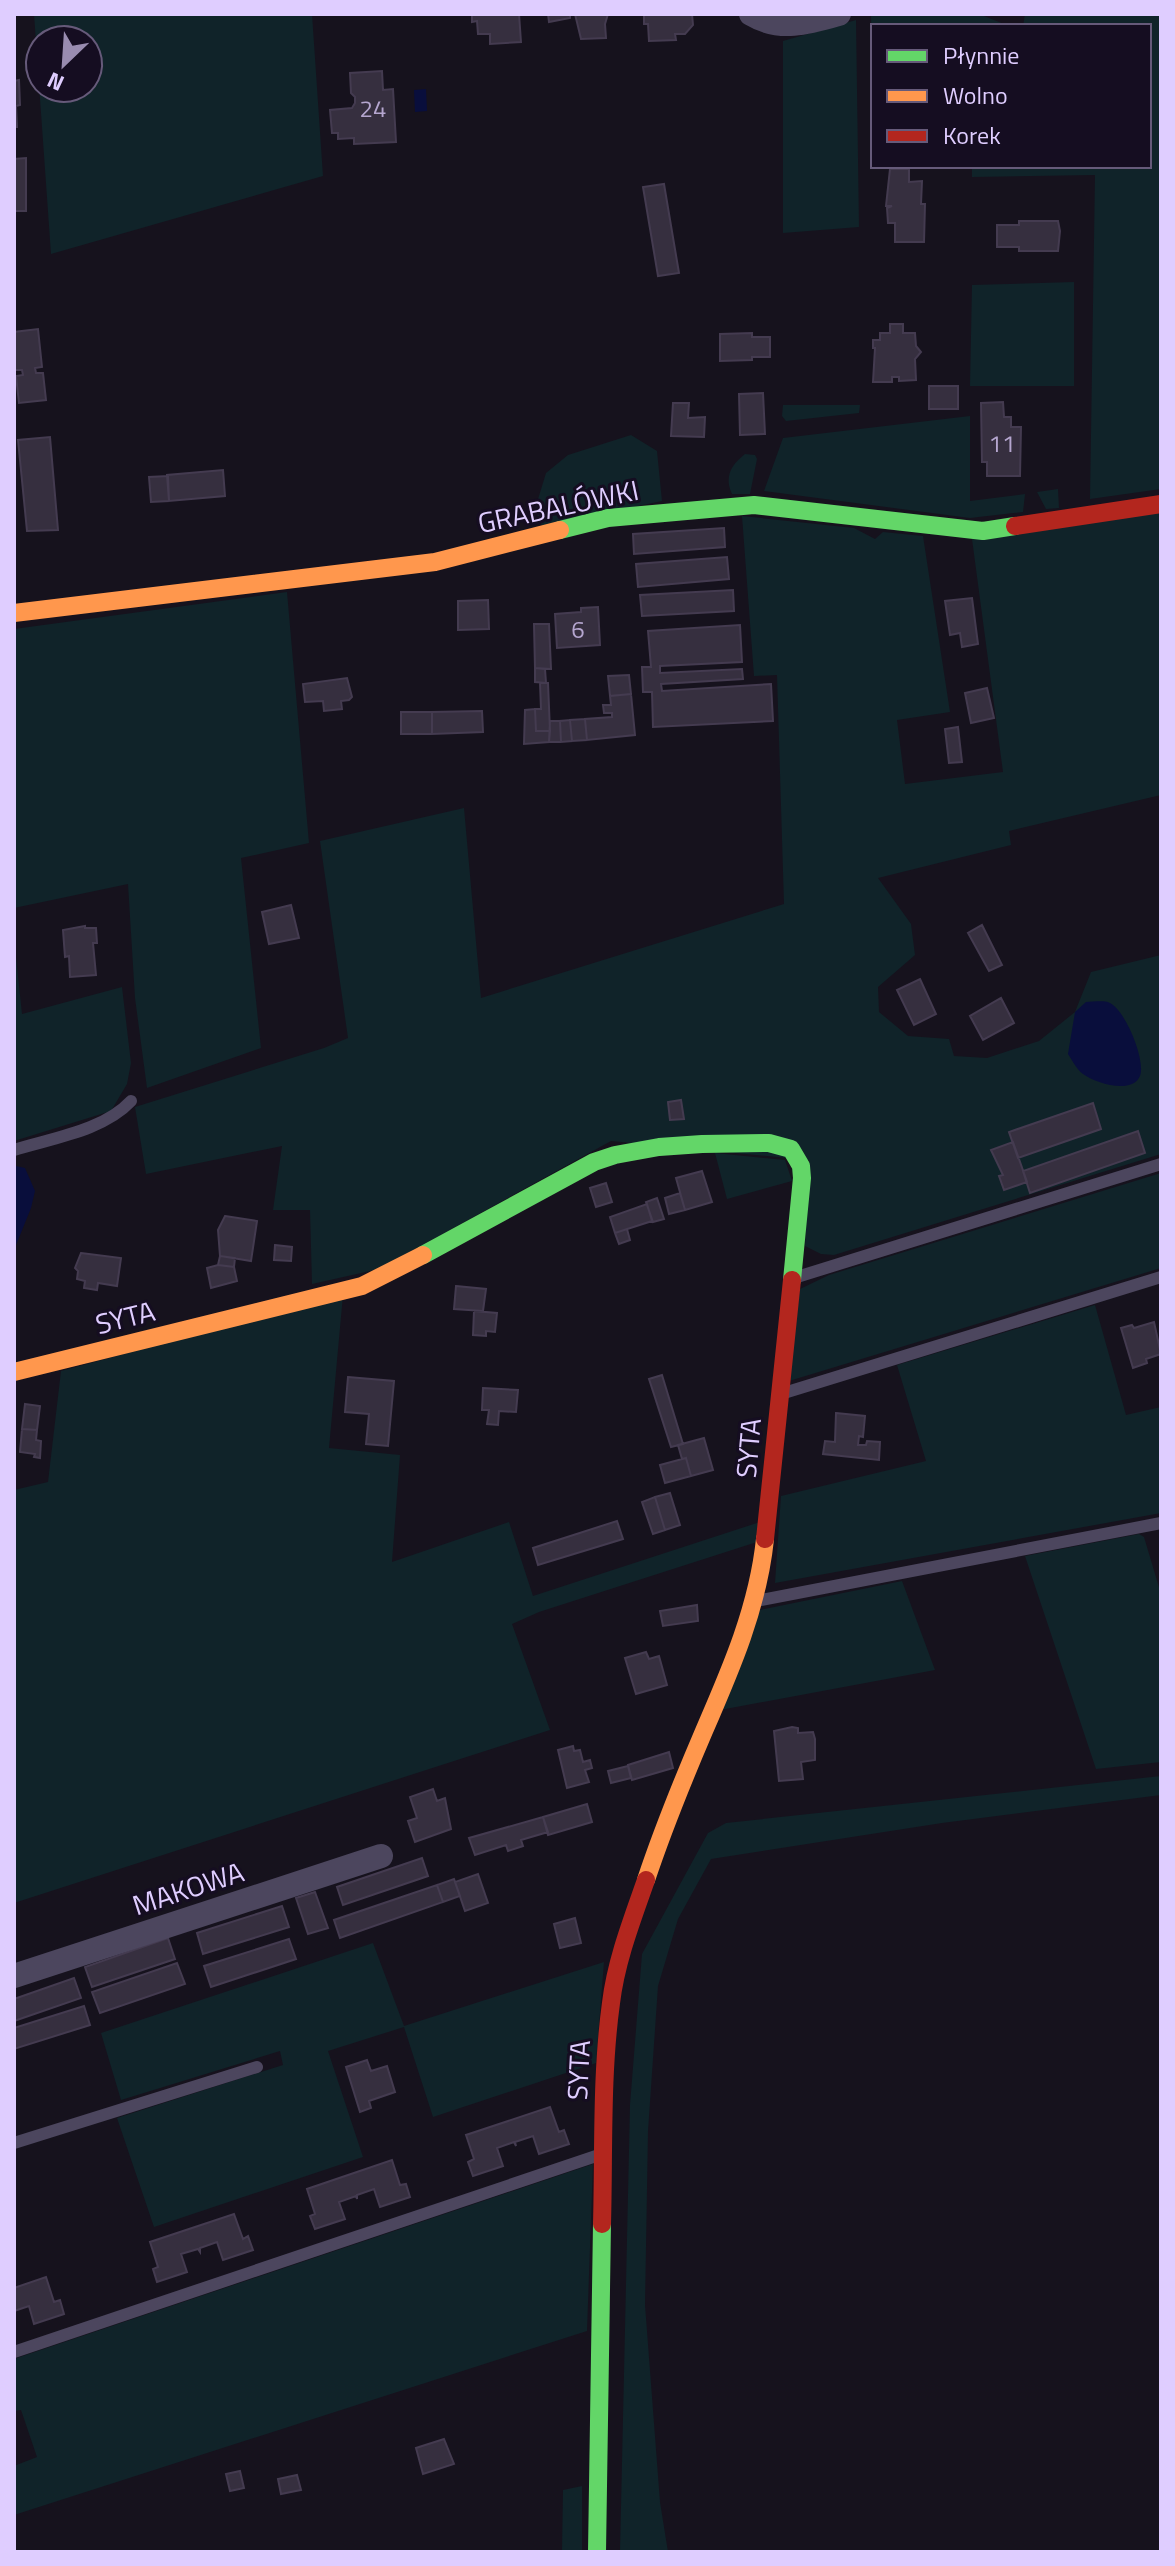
<svg xmlns="http://www.w3.org/2000/svg" width="1175" height="2566" font-family="'Titillium Web',sans-serif">
<style>
.green{fill:#102329;fill-rule:evenodd}
.water{fill:#090e3c}
.building{fill:#362f3f;stroke:#443b50;stroke-width:2}
.lines{fill:none;stroke-linecap:round;stroke-linejoin:round}
.lane{stroke:#4c465e;stroke-width:12}
.street{stroke:#4c465e;stroke-width:24}
.fast{stroke:#63d668;stroke-width:18}
.slow{stroke:#ff974d;stroke-width:18}
.jam{stroke:#b3261e;stroke-width:18}
.labels{text-anchor:middle;dominant-baseline:central;stroke-width:6;stroke-linejoin:round;paint-order:stroke}
.number-label{font-size:24px;fill:#b5a6cf}
.street-label{font-size:28px;fill:#dfcdff;stroke:#150d21}
</style>
<rect width="100%" height="100%" fill="#16121d"/>
<!-- green -->
<path class="green" d="M34,14H312L323,176L51,254ZM40,40H88V88H40Z
M876,14H979L1009,26H873V129L871,15Z
M1025,14H1161V489L1090,499L1095,175L972,177V166H1149V26H1023Z
M856,20L859,227L783,233V41Z
M1074,282V386H970L972,285Z
M783,405H860L859,413L786,421L782,416Z
M970,416V501L1025,494L1023,512L970,518L764,491L783,438Z
M631,435L657,451L662,501L542,526L535,509L546,473L568,455Z
M745,454L755,455L757,459L750,494H732C724,477 731,465 745,454Z
M1058,489L1059,508L1046,509L1037,492Z
M1161,511V795L1009,831L1011,845L878,878L911,924L915,955L878,987L879,1012L908,1036L949,1039L954,1056L987,1058L1039,1041L1075,1012L1091,972L1161,955V1154L834,1255L821,1254L805,1246L809,1160L611,1141L379,1269L312,1284L310,1210H273L282,1146L146,1174L135,1107L324,1048L348,1038L320,841L464,808L481,998L784,904L777,675L754,676L742,516L854,528L875,539L883,532L923,536L950,712L897,720L905,784L1003,772L972,539Z
M287,592L309,843L241,858L261,1048L147,1088L135,998L128,884L14,908V629Z
M14,938L22,1014L122,987L131,1063L127,1084L111,1111L14,1141Z
M715,1153L785,1160L792,1181L727,1199Z
M1161,1173V1268L789,1381L800,1289L829,1275Z
M343,1295L329,1448L400,1455L392,1562L509,1522L533,1596L760,1522L757,1542L539,1612L512,1624L550,1730L14,1903V1490L48,1482L61,1371Z
M1095,1305L1126,1415L1161,1407V1513L775,1583L781,1496L926,1461L897,1365Z
M1139,1534L1144,1537L1161,1594V1762L1096,1769L1025,1556Z
M902,1581L935,1670L720,1710L760,1610Z
M1161,1776V1795L942,1823L711,1859L678,1919L658,1986L648,2131L645,2305L660,2502L668,2552H620L630,2105L642,1954L708,1833L726,1823Z
M373,1943L404,2026L604,1962L596,2063L433,2117L404,2027L328,2051L363,2157L154,2227L117,2118L283,2065L280,2051L121,2100L101,2033Z
M593,2164L587,2331L14,2515V2466L37,2457L21,2410L14,2411V2359Z
M582,2486V2552H562L563,2490Z"/>
<!-- water -->
<path class="water" d="M426,89L427,111L415,112L414,90Z
M1086,1002C1093,1002 1104,1000 1110,1003C1125,1010 1146,1060 1140,1076C1132,1095 1095,1083 1083,1074C1077,1070 1072,1060 1068,1054L1075,1012Z
M16,1166L25,1168L35,1191L31,1208L14,1250Z"/>
<!-- building -->
<path class="building" d="M472,14H519L521,42L490,44V34H478L477,21L472,22Z
M548,14H570V18L549,22Z
M575,14H608L605,24L606,38L581,39Z
M644,14H692L693,25L685,34H675L676,40L649,41L648,24H644Z
M382,71L383,90L393,89L396,142L354,144V138L338,139V133H332L330,110L352,108L355,103V97L351,93L350,73Z
M19,80L20,105L16,106L17,127H14V81Z
M26,158V211H14V159Z
M890,169H909V182L922,181L921,204H925L924,242H895V223H888L887,208L892,206H886Z
M664,184L679,273L658,276L643,187Z
M1019,221H1058L1060,231L1058,251H1019V247H997V225H1019Z
M890,324H903V333H915L916,346L921,352L915,359L916,380L899,381V377H892V382H873L875,348H873V340H880V333H890Z
M38,329L42,367L35,368L36,373H43L46,400L19,403L16,376L23,375L22,370H14V332Z
M752,333V337H770V357H752V360L720,361V334Z
M929,386H958V409H929Z
M763,393L765,434L740,435L739,394Z
M1003,402L1004,417H1011V427H1021L1020,476H987V462H982L981,403Z
M673,403H689L688,418L705,417L704,437L671,436Z
M50,437L58,530L27,531L18,440Z
M223,470L225,496L169,501L167,475Z
M168,476L169,501L151,502L149,477Z
M724,528L725,547L634,554L633,534Z
M727,557L729,579L638,587L636,564Z
M733,590L734,611L642,616L640,595Z
M972,598L978,644L962,647L960,633L950,635L945,601Z
M488,600L489,629L458,630V601Z
M598,607L600,645L557,648L555,614L581,612V608Z
M534,624H549L551,669L535,668Z
M740,625L742,662L660,666V673L742,669L743,679L661,684L662,691L771,684L773,721L653,727L652,692H643L642,667H651L648,631Z
M535,668L545,669L546,683L535,682Z
M629,675L631,694L610,696L608,676Z
M347,678L352,697L349,700L341,701L342,709L324,711L323,701L305,702L303,684Z
M540,683H548L550,731H536L535,709H541Z
M987,688L994,718L971,723L965,693Z
M631,694L635,735L587,740L585,719L612,717V713H604L603,705H611L610,696Z
M535,709L536,731H550L549,742L524,744L525,710Z
M482,711L483,732L432,734V712Z
M401,712H432V734H401Z
M585,719L587,740L572,741L570,720Z
M570,720L572,741L561,742L560,721Z
M550,721H560L561,742H549Z
M958,727L962,762L949,763L945,729Z
M291,905L299,938L269,944L262,912Z
M982,925L1002,965L989,971L968,933Z
M85,926V928H96L97,943H93L96,975L70,977L69,956L65,957L63,930Z
M920,979L936,1014L914,1025L897,990Z
M1001,998L1014,1023L983,1040L970,1016Z
M681,1100L684,1119L670,1120L668,1102Z
M1093,1103L1101,1129L1018,1158L1009,1132Z
M1138,1131L1145,1153L1030,1193L1023,1171Z
M1013,1142L1027,1182L1004,1190L999,1176L1003,1175L991,1150Z
M702,1171L712,1202L685,1210L676,1178Z
M606,1183L612,1202L596,1207L590,1188Z
M680,1193L685,1210L669,1214L665,1198Z
M657,1198L664,1219L653,1222L646,1202Z
M647,1204L652,1221L615,1233L610,1217Z
M225,1216L257,1221L251,1261L220,1256L218,1230Z
M627,1229L630,1240L619,1244L615,1233Z
M275,1245L292,1247L291,1261L274,1260Z
M81,1253L121,1258L117,1286L98,1283L97,1290L84,1288L85,1281L77,1279L78,1271L75,1268Z
M220,1256L235,1258L234,1267L218,1265Z
M218,1265L234,1267L237,1281L211,1288L207,1268Z
M456,1286L486,1289L483,1311L454,1309Z
M474,1311L497,1313L495,1332L486,1331V1336L473,1335Z
M1154,1322L1161,1354L1146,1359L1147,1363L1133,1368L1121,1328L1132,1325L1134,1328Z
M662,1375L683,1444L671,1447L649,1379Z
M348,1377L394,1381L388,1446L366,1444L369,1414L345,1412Z
M483,1388L518,1390L516,1412L499,1411L498,1425L487,1424L489,1410H482Z
M25,1404L40,1406L37,1430L22,1429Z
M836,1413L865,1416L863,1437L859,1436L858,1445H866L867,1441L880,1442L879,1460L823,1454L825,1441L835,1442Z
M22,1429L37,1430L36,1440L41,1441L40,1458L34,1457L35,1454L20,1452Z
M704,1438L713,1470L691,1476L686,1458L682,1459L678,1445Z
M686,1458L691,1476L665,1483L660,1465Z
M670,1493L680,1525L665,1530L655,1497Z
M655,1497L665,1530L653,1534L642,1502Z
M617,1521L623,1539L538,1565L533,1548Z
M697,1605L698,1621L663,1626L660,1611Z
M646,1652L649,1659L659,1656L667,1685L636,1694L625,1658Z
M792,1727L798,1728V1733L813,1732L815,1739V1760L801,1762L803,1779L779,1781L774,1731Z
M573,1746L574,1751L580,1750L583,1762L590,1760L592,1768L585,1770L589,1782L567,1788L558,1750Z
M669,1752L673,1768L632,1780L628,1765Z
M628,1766L631,1778L611,1783L608,1771Z
M433,1789L437,1801L445,1798L451,1829L415,1842L408,1821L417,1818L410,1797Z
M587,1804L592,1822L548,1835L543,1817Z
M543,1817L548,1832L521,1840L523,1846L508,1851L506,1845L475,1855L469,1838Z
M422,1858L428,1876L343,1905L337,1887Z
M478,1874L488,1903L465,1911L455,1882Z
M454,1879L460,1896L443,1902L437,1885Z
M437,1885L443,1902L340,1938L334,1920Z
M315,1892L328,1928L308,1934L296,1898Z
M282,1906L289,1927L203,1954L197,1933Z
M575,1918L581,1943L560,1948L554,1924Z
M168,1938L175,1959L92,1987L85,1967Z
M289,1939L296,1959L211,1987L204,1966Z
M177,1963L185,1984L100,2013L92,1992Z
M74,1978L81,1998L14,2021V1999Z
M84,2006L90,2025L14,2049V2028Z
M367,2060L371,2071L387,2066L395,2092L369,2101L371,2108L360,2112L346,2067Z
M550,2107L559,2132L564,2130L569,2144L539,2154L533,2136L515,2142L516,2146L514,2142L497,2148L503,2166L473,2176L468,2162L474,2159L466,2135Z
M392,2160L400,2185L406,2184L410,2197L380,2207L374,2189L357,2195V2199L356,2196L339,2202L345,2219L315,2229L310,2216L315,2214L307,2189Z
M234,2214L243,2239L248,2236L253,2250L223,2260L217,2242L200,2248V2252L198,2249L181,2254L187,2272L157,2282L153,2269L158,2267L150,2242Z
M46,2277L54,2302L60,2300L64,2314L34,2324L29,2306L14,2311V2288Z
M444,2439L454,2464L423,2474L416,2448Z
M240,2471L244,2488L230,2491L226,2474Z
M297,2475L301,2490L281,2494L278,2479Z"/>
<g class="lines">
<!-- lane -->
<path class="lane" d="M14,1150C52,1138 103,1131 131,1101
M797,1277L1161,1164
M784,1393L1161,1277
M756,1601L1161,1523
M14,2143L257,2067
M14,2352L602,2154"/>
<!-- street -->
<path class="street" d="M751,14C781,32 808,22 839,14
M14,1976L381,1856"/>
<!-- fast -->
<path class="fast" d="M560,530L608,518L754,505L983,531L1015,526
M423,1255L594,1162L615,1155L659,1147L702,1144L769,1143L791,1149L801,1166L802,1178L792,1280
M597,2552L602,2224"/>
<!-- slow -->
<path class="slow" d="M14,613L435,562L560,530
M14,1372L362,1286L423,1255
M646,1880C663,1829 683,1780 704,1731C731,1669 758,1607 765,1539"/>
<!-- jam -->
<path class="jam" d="M1015,526L1161,504
M765,1539L792,1280
M602,2224C604,2151 601,2076 611,2003C616,1961 632,1920 646,1880"/>
</g>
<g class="labels">
<!-- number labels -->
<g class="number-label">
<text x="373" y="108">24</text>
<text x="1002" y="443">11</text>
<text x="578" y="629">6</text>
</g>
<!-- street labels -->
<g class="street-label">
<text transform="translate(558 506) rotate(-12)">GRABALÓWKI</text>
<text transform="translate(125 1317) rotate(-14)">SYTA</text>
<text transform="translate(748 1448) rotate(-85)">SYTA</text>
<text transform="translate(188 1888) rotate(-18)">MAKOWA</text>
<text transform="translate(578 2070) rotate(-87)">SYTA</text>
</g>
</g>
<!-- border -->
<rect width="1175" height="2566" fill="none" stroke="#dfcdff" stroke-width="32"/>
<!-- legend -->
<rect x="871" y="24" width="280" height="144" fill="#150d21" stroke="#665a7a" stroke-width="2"/>
<rect x="887" y="50" width="40" height="12" fill="#63d668" stroke="#665a7a" stroke-width="2"/>
<text x="943" y="64" font-size="24" fill="#dfcdff">Płynnie</text>
<rect x="887" y="90" width="40" height="12" fill="#ff974d" stroke="#665a7a" stroke-width="2"/>
<text x="943" y="104" font-size="24" fill="#dfcdff">Wolno</text>
<rect x="887" y="130" width="40" height="12" fill="#b3261e" stroke="#665a7a" stroke-width="2"/>
<text x="943" y="144" font-size="24" fill="#dfcdff">Korek</text>
<!-- north arrow -->
<g transform="translate(64 64) rotate(205)"><circle r="38" fill="#150d21" stroke="#665a7a" stroke-width="2"/>
<path d="M0-6L14 30L0 20L-14 30Z" fill="#998cb0"/>
<text y="-12" font-size="22" font-weight="bold" text-anchor="middle" fill="#dfcdff">N</text>
</g>
</svg>
